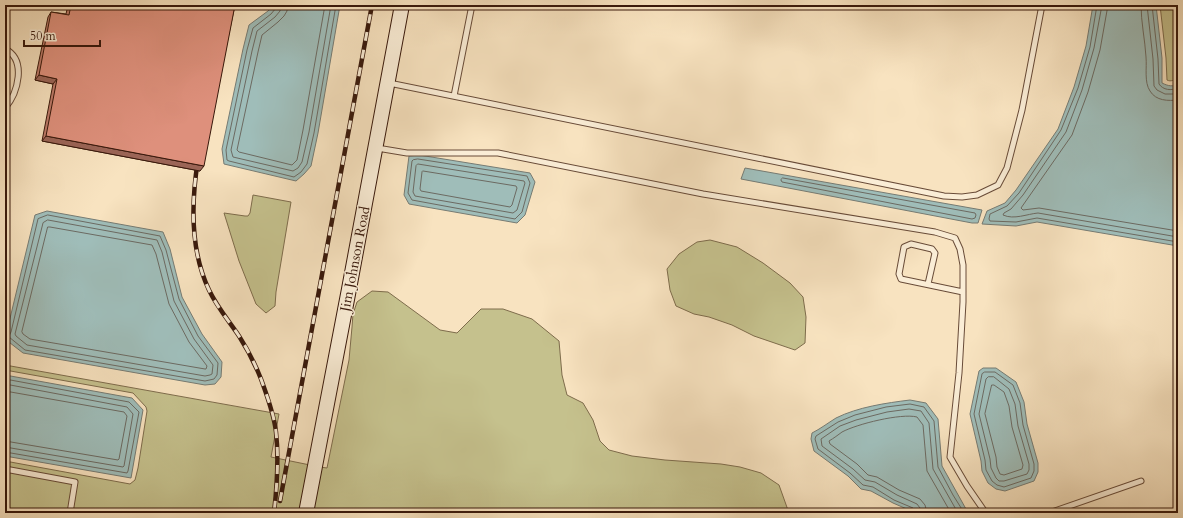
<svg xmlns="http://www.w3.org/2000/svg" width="1183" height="518" font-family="Cardo,serif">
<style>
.green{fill:#c5c18d;stroke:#7e6c4c}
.water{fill:#9fbdb9;stroke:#767b73}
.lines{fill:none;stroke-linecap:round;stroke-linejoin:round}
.shore{stroke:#6c6a62;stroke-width:1}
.lane-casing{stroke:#684b38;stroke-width:7}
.secondary-casing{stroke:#38180b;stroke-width:16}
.lane{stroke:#faedd6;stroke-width:5}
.secondary{stroke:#faedd6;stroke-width:14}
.rail-casing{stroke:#38180b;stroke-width:4.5}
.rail{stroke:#faedd6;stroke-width:3;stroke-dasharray:9;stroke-linecap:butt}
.wall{fill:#bf7c6b;stroke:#38180b}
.shaded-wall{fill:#9b6557;stroke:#38180b}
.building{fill:#de907c;stroke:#38180b}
.labels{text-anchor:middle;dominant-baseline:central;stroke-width:3;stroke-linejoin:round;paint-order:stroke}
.street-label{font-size:14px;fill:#38180b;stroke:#faedd6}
</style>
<rect width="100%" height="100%" fill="#f8e3c0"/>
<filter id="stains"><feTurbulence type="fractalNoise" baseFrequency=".005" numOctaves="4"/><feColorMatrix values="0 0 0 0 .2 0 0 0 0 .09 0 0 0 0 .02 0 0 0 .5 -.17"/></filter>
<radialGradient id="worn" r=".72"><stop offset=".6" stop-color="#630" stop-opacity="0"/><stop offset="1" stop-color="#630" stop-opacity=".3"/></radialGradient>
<!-- green -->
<path class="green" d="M1160,5H1178V78C1174,80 1171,82 1167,80L1166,58Z
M253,195L291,202L276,292L275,306L266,313L256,304L239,261L224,213L245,216H248L250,213Z
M710,240L737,247L763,263L790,283L803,297L806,317L805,343L795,350L754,336L732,325L709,317L694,314L676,306L670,290L667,269L679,254L697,242Z
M372,291L388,292L440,330L457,333L481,309H503L532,319L559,341L562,375L567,395L583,403L593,420L600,441L609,450L632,456L665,460L721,464L740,467L761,473L779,485L789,513H311L320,467L327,468L349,360L352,327L353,314L357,302Z
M5,365L279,414L271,457L310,465L300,513H5V461L130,484L135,480L138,468L147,411L146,407L133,393L5,370Z"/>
<!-- water -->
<path class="water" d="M274,5H340L318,133L311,166L304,174L296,181L224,164L222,149L243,49L249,25L268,11Z
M1093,5H1156L1162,58V83C1168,86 1173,87 1178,84V246L1037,222L1016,226L982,224L987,211L1005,203L1016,190L1058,129L1074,87L1086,46Z
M419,155L530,173L535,182L525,215L517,223L409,204L404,195L409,156Z
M745,168L982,210L978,223H972L741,179Z
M47,211L163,232L170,249L182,297L202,334L222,362L221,377L215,384L205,385L23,353L5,339L35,215Z
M983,368H996L1016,382L1024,402L1027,424L1038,463V472L1034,481L1005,491L996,489L988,483L982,471L981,461L970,414L979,371Z
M5,375L132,398L143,410L131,478L5,456Z
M910,400L926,403L938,419L942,466L966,509L970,510L974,513H916L893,503L871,491L861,489L848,476L814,451L811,439L812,433C820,429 828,423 836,418C858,407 886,403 910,400Z"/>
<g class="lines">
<!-- shore -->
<path class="shore" d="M276,5V8L271,14L253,28L247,50L226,150L227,160L229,161L294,177L301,172L307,164L314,133L336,5
M281,5L280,11L275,17L257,31L252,51L231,150L233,157L293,171L298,168L302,162L309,132L331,5
M287,5V11L284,16L278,22L262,35L258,52L237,150L239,152L292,165L297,160L303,130L325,5
M1097,5L1090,47L1078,88L1061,130L1019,193L1007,206L990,214L989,219L990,221L1016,222L1037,218L1178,242
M1102,5L1094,48L1082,90L1066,132L1023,195L1011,209L1004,213L1003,215C1014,220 1027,214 1038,213L1178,237
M1108,5L1100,50L1088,92L1072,135L1021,208L1023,210L1039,208L1178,231
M1141,5C1141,22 1145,40 1146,57C1147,68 1144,82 1150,91C1156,101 1168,101 1178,100
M1147,5L1153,59L1154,86L1157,90L1165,94H1178
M1152,5L1158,59L1159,84C1163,90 1171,91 1178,88
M418,159L527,176L530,183L522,212L515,219L412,200L408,193L412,161L413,160Z
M418,164L524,181L525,183L517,210L513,213L415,196L413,192L416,166Z
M423,171L516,186L517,188L512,205L510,207L421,191L420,189L422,172Z
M783,178L975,213L976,215L975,218L972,219L782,182L781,180Z
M48,215L160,236L166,250L179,299L198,336L218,363L217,375L214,379L205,381L25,350L9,337V336L11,332L38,219Z
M48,220L157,240L162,252L174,301L194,339L213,365L212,374L210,375L205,376L27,345L16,336L15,334L43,223Z
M48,227H50L152,245L156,254L169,304L189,342L207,366L206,369H205L30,339L23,334L22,332Z
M985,372H995L1013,385L1020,403L1023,425L1034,464V471L1031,478L1004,487L997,485L992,481L986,470L985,460L974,414L982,374Z
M994,377L1009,389L1015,404L1018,426L1029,464V470L1027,474L1004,481H999L996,478L991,468L990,459L979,414L986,379L988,377Z
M5,379L129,402L139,412L128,471L127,473L5,452
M5,384L127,407L133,414L124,466L123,467L5,447
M992,385H994L1004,392L1009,406L1012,427L1023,465L1022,469L1004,475L1000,474L997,467L996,457L985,414Z
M5,391L124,412L127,416L119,459L118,460L5,441
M916,513L915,510L913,508L894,500L873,487L863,485L850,473L818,449L815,439L816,436L838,422L855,415L886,407L910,404L924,407L934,421L938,467L953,495L963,511L966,513
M921,513L920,508L917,504L897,495L875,482L865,480L853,469L822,446L821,439L840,426L856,420L887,412L909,409L921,411L929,423L933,469L958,513
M927,513L925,505L920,499L899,490L877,477L868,475L857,464L830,444L829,441C834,438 838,435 842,432C857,424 901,413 917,417L923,425L927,471L951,513"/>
<!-- lane casing -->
<g class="lane-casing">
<path id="lane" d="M5,49C27,60 18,93 5,108
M389,83L944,196L962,197L977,195L998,185L1007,168L1022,110L1042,5
M454,96L472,5
M377,148L407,153H498L703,194L935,232L955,238L960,249L963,265V302L959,373L950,457L967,486L985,512L987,513
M928,284L935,253L932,249L911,244L904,247L899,274L901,279L963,292
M5,469L75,482L70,513
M1049,513L1141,481"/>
</g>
<!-- secondary casing -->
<g class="secondary-casing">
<path id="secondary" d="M306,513L349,289L402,5"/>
</g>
<!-- lane -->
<use href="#lane" class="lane"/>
<!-- secondary -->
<use href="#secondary" class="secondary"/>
<!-- rail casing -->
<g class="rail-casing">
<path id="rail" d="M198,160C191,203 190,250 209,290C217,307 229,321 239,336C248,350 255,364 261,379C267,396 274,414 276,432C279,459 277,486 274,513
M280,501L372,5"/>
</g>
<!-- rail -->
<use href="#rail" class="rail"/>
</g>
<!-- wall -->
<path class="wall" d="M68,5H235L200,171L42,141L53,84L35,80L48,17L51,12L66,14Z"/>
<!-- shaded-wall -->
<path class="shaded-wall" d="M39,75L57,79L53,84L35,80Z
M46,136L204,166L200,171L42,141Z"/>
<!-- building -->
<path class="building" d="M71,5H235L204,166L46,136L57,79L39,75L51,12L69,15Z"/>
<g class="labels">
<!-- street labels -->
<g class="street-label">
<text transform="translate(355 259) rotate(-79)">Jim Johnson Road</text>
</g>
</g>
<!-- margin -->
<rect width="1183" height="518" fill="none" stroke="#f8e3c0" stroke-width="20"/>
<rect x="6" y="6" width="1171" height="506" fill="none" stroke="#38180b" stroke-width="2"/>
<rect x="10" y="10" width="1163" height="498" fill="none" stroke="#38180b"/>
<!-- scale -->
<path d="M24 40v6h76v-6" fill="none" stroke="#38180b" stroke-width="2"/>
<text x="30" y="40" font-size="12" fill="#38180b" stroke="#faedd6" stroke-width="3" paint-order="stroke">50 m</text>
<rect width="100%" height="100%" filter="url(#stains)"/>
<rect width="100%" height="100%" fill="url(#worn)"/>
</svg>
